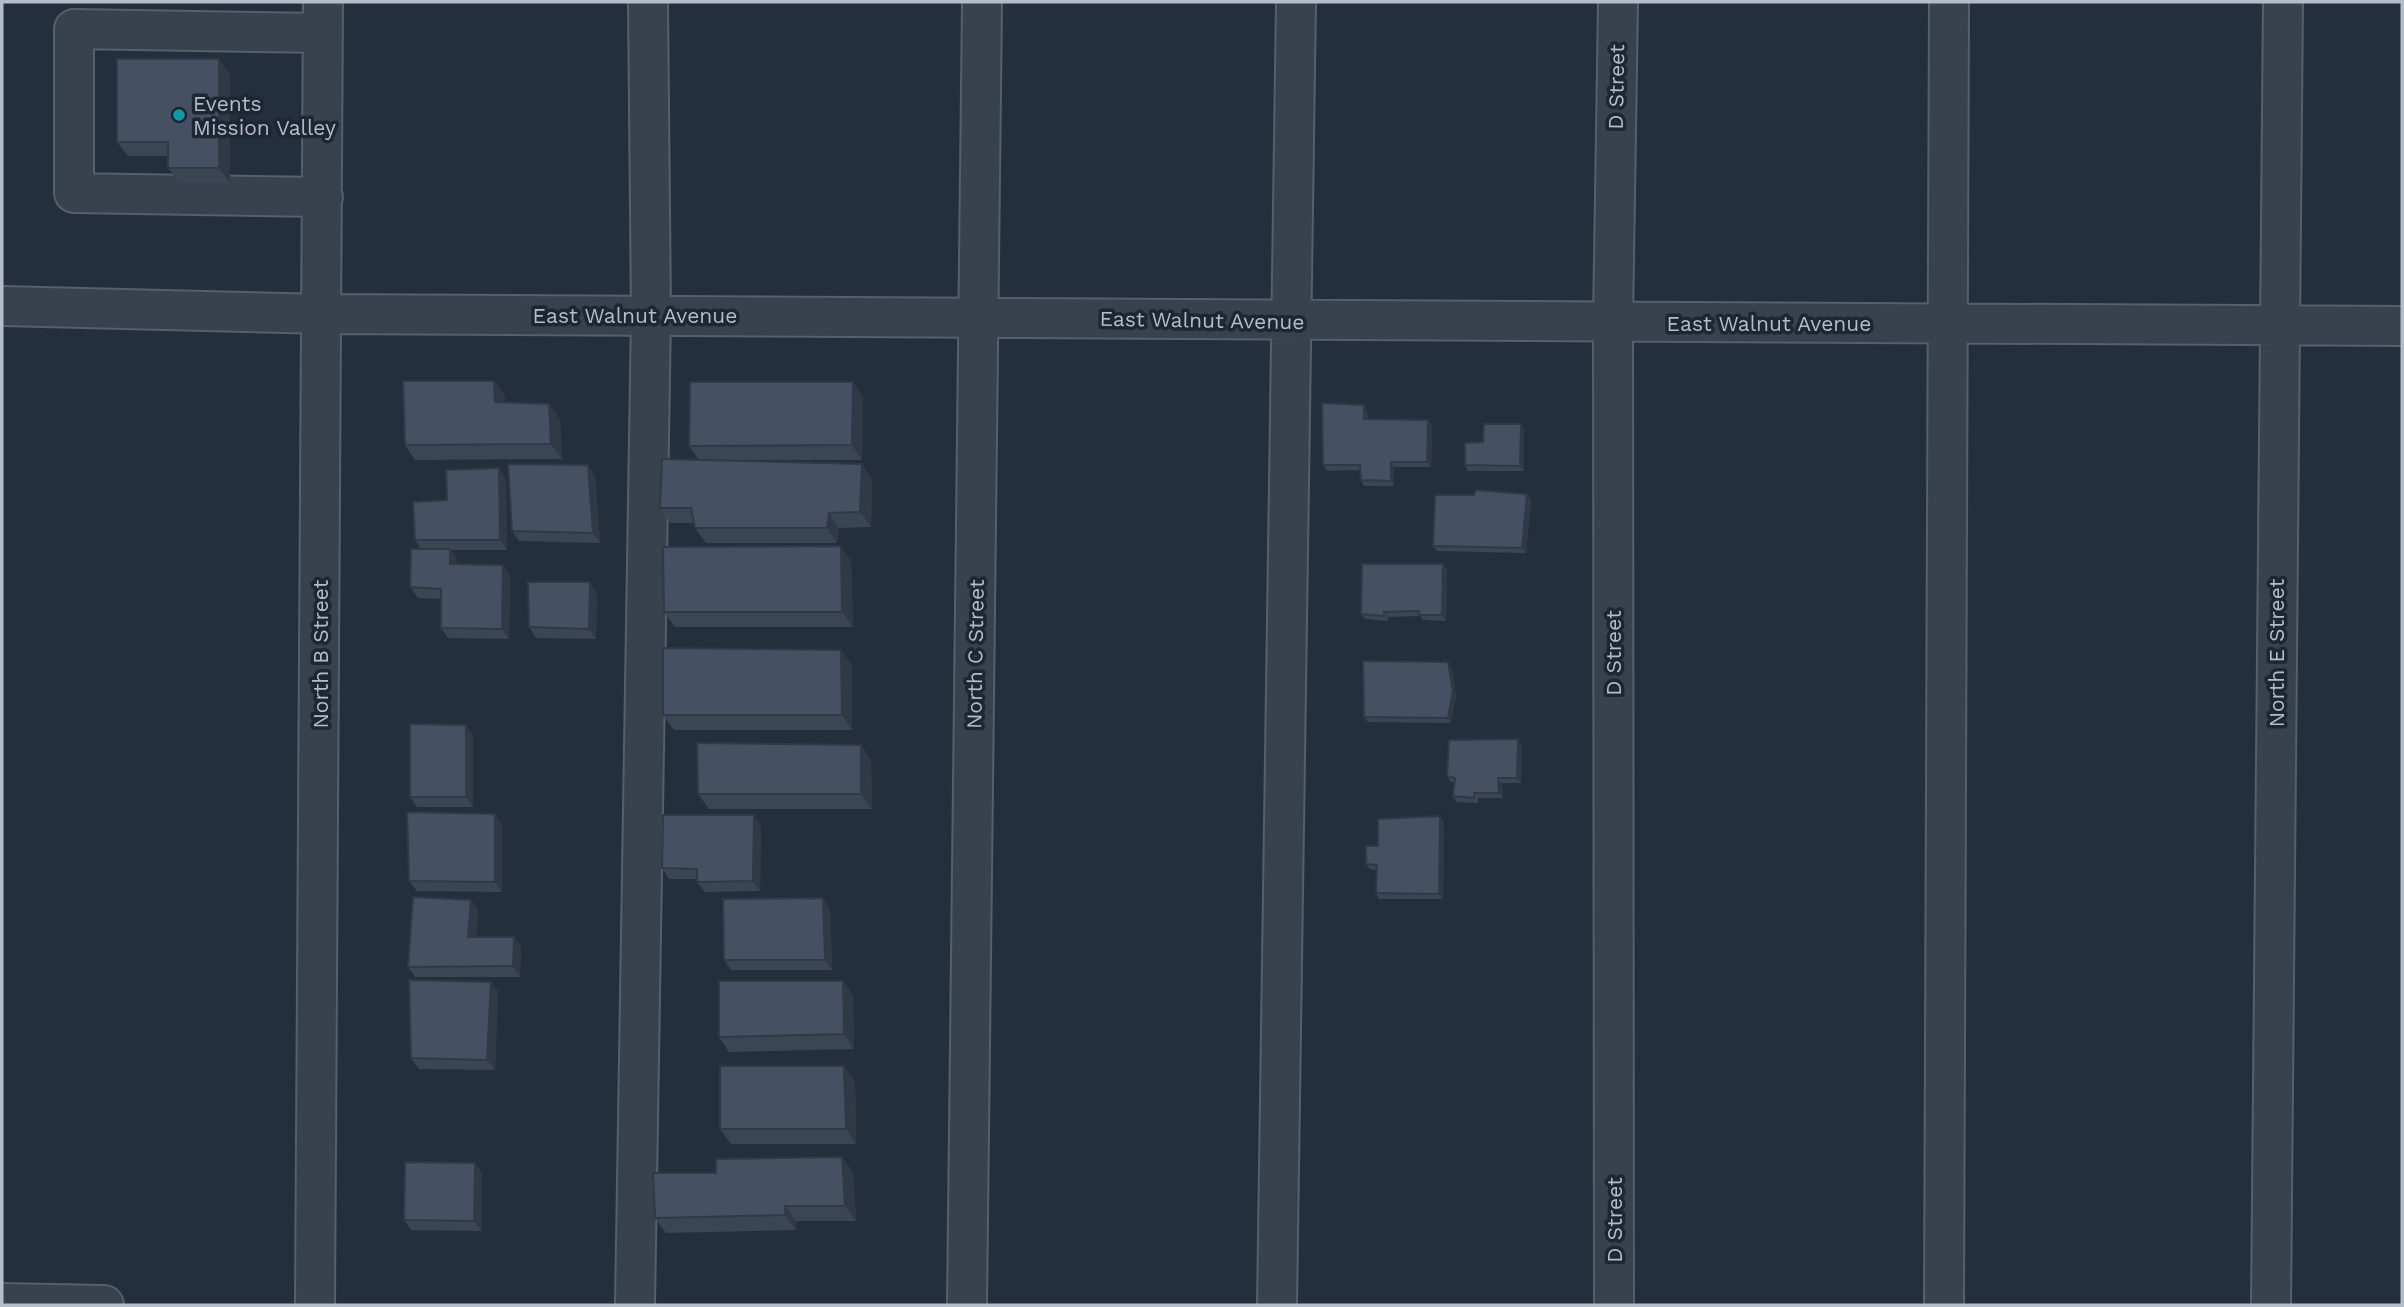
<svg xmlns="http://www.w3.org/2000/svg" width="2404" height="1307" font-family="'Work Sans',sans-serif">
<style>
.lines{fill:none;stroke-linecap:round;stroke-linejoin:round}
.minor-casing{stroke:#565f6c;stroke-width:42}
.minor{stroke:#38414e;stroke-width:38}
.wall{fill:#3b4654}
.shaded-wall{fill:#303945}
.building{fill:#455162;stroke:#303945;stroke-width:2}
.culture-dot{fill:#0f9aa8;stroke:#1d2633;stroke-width:2.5}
.labels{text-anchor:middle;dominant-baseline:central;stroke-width:7;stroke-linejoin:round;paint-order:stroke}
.street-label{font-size:21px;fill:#b4bcc9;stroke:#1d2633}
.poi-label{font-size:21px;fill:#b4bcc9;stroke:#1d2633;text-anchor:start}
</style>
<rect width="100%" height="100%" fill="#242f3e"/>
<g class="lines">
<!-- minor casing -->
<g class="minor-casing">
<path id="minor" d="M323,33L74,29V193L323,197
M2,306L323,314L2402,326
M2,1303L104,1305
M315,1305L323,2
M635,1305L651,315L648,2
M967,1305L982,2
M1277,1305L1296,2
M1614,1305L1613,323L1618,2
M1944,1305L1949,2
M2271,1305L2283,2"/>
</g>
<!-- minor -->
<use href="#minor" class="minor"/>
</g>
<!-- wall -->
<path class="wall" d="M230,74V183H179L168,168V156H128L117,142Z
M494,381L505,396V403L560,419L562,459L415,460L405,445Z
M863,397L862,460H723L872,479L871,527L839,528L837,543H706L695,528L694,523H670L660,508L699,460L689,446Z
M1364,405L1367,410L1368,419L1432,425L1431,467H1394V486H1364L1361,480L1360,470L1327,471L1323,465Z
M1521,424L1524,429V471H1468L1465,465L1483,442Z
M595,475L600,543L519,541L512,531Z
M506,479L507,550H451L457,559V564L503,565L510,576L509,639L448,638L441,628V599L418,598L410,587L421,549L415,540Z
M1531,499L1526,553L1437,551L1433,546Z
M851,561L853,627H675L664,612Z
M1443,564L1447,569L1446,621L1423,620L1420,616L1388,617V621L1365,619L1361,614Z
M597,593L596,639L536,638L529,627Z
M841,650L852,665V730H674L663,715Z
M1452,668L1456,696L1451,723L1368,722L1364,717Z
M473,735V807H417L410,797Z
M861,745L871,760L872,809H709L698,794Z
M1522,745L1521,783H1502L1503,798H1478V803L1457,802L1453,796L1454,782H1451L1447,776Z
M1440,816L1444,822L1443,899H1379L1376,893L1377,870L1370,869L1366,864L1378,846Z
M502,825V892L417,891L409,881Z
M761,825L760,891L705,892L697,882V879H669L662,868Z
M471,900L478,910L476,937H514L521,947L520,977H415L408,967Z
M830,909L832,970H731L724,960Z
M843,981L853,996L854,1049L729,1052L719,1037Z
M491,982L498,992L495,1070L419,1069L411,1058Z
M855,1081L856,1144H731L720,1129Z
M475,1163L482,1173V1231L411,1230L404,1220Z
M853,1172L856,1221H796V1230L666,1233L655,1218Z"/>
<!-- shaded-wall -->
<path class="shaded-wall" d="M219,59L230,74V183L219,168Z
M494,381L505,396V417L495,402Z
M853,382L863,397L862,460L852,445Z
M549,404L560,419L562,459L551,444Z
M1364,405L1367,410L1368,424L1364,419Z
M1428,420L1432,425L1431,467L1427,462Z
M1521,424L1524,429V471L1520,466Z
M1391,462L1394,467V486L1391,481Z
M862,464L872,479L871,527L860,512Z
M588,465L595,475L600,543L593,533Z
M499,468L506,479L507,550L500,540Z
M1527,494L1531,499L1526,553L1522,548Z
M829,513L839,528L837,543L827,528Z
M841,546L851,561L853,627L842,612Z
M450,549L457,559V574L450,564Z
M1443,564L1447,569L1446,621L1442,615Z
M503,565L510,576L509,639L502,629Z
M590,582L597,593L596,639L589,629Z
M841,650L852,665V730L842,715Z
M1448,662L1452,668L1456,696L1451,723L1448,718Z
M466,725L473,735V807L466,797Z
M1518,739L1522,745L1521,783L1517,778Z
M861,745L871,760L872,809L861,794Z
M1498,778L1502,783L1503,798L1499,793Z
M495,814L502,825V892L495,882Z
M754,815L761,825L760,891L753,881Z
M1440,816L1444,822L1443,899L1439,894Z
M823,898L830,909L832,970L825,960Z
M471,900L478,910L475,947L468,937Z
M514,937L521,947L520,977L513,966Z
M843,981L853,996L854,1049L844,1034Z
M491,982L498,992L495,1070L487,1060Z
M844,1066L855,1081L856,1144L846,1129Z
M842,1157L853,1172L856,1221L845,1206Z
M475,1163L482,1173V1231L474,1221Z
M785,1206L796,1221V1230L785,1215Z"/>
<!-- building -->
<path class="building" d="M117,59H219V168H168V142H117Z
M403,381H494L495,402L549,404L551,444L405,445Z
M690,382H853L852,445L689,446Z
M1322,403L1364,405V419L1428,420L1427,462H1391V481L1361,480L1360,465H1323Z
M1484,424H1521L1520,466L1465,465V443L1483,442Z
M662,459L862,464L860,512L829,513L827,528H695L691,508H660Z
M508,464L588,465L593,533L512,531Z
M499,468L500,540H415L413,502L447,500L446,470Z
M1476,490L1527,494L1522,548L1433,546L1435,495H1474Z
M841,546L842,612H664L663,547Z
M411,549H450V564L503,565L502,629L441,628V589L410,587Z
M1362,564H1443L1442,615H1419V611L1384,612V616L1361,614Z
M528,582H590L589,629L529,627Z
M663,648L841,650L842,715H663Z
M1363,661L1448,662L1453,691L1448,718L1364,717Z
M410,724L466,725V797H410Z
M1518,739L1517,778H1498L1499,793H1474V798L1453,796L1455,778L1447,776L1449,740Z
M697,743L861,745V794H698Z
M407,812L495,814V882L409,881Z
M663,815H754L753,881L697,882V869L662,868Z
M1440,816L1439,894L1376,893L1377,865L1366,864V846H1378V819Z
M413,897L471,900L468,937H514L513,966L408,967Z
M823,898L825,960H724L723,899Z
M409,980L491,982L487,1060L411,1058Z
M719,981H843L844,1034L719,1037Z
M720,1066H844L846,1129H720Z
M842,1157L845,1206H785V1215L655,1218L653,1173H716V1159Z
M405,1162L475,1163L474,1221L404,1220Z"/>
<!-- markers -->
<circle class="culture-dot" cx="179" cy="115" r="7"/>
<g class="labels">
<!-- street labels -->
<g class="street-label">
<text transform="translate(1616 87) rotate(-89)">D Street</text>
<text x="635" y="315">East Walnut Avenue</text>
<text transform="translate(1202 320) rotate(1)">East Walnut Avenue</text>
<text x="1769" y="323">East Walnut Avenue</text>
<text transform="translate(1613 653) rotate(-90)">D Street</text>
<text transform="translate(2276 653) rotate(-90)">North E Street</text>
<text transform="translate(320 654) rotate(-90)">North B Street</text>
<text transform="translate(975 654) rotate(-89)">North C Street</text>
<text transform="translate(1614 1220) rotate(-90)">D Street</text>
</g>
<!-- poi labels -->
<g class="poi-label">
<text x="193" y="103">Events<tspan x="193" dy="24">Mission Valley</tspan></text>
</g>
</g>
<!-- border -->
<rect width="2404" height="1307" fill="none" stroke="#b4bcc9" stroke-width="7"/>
</svg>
